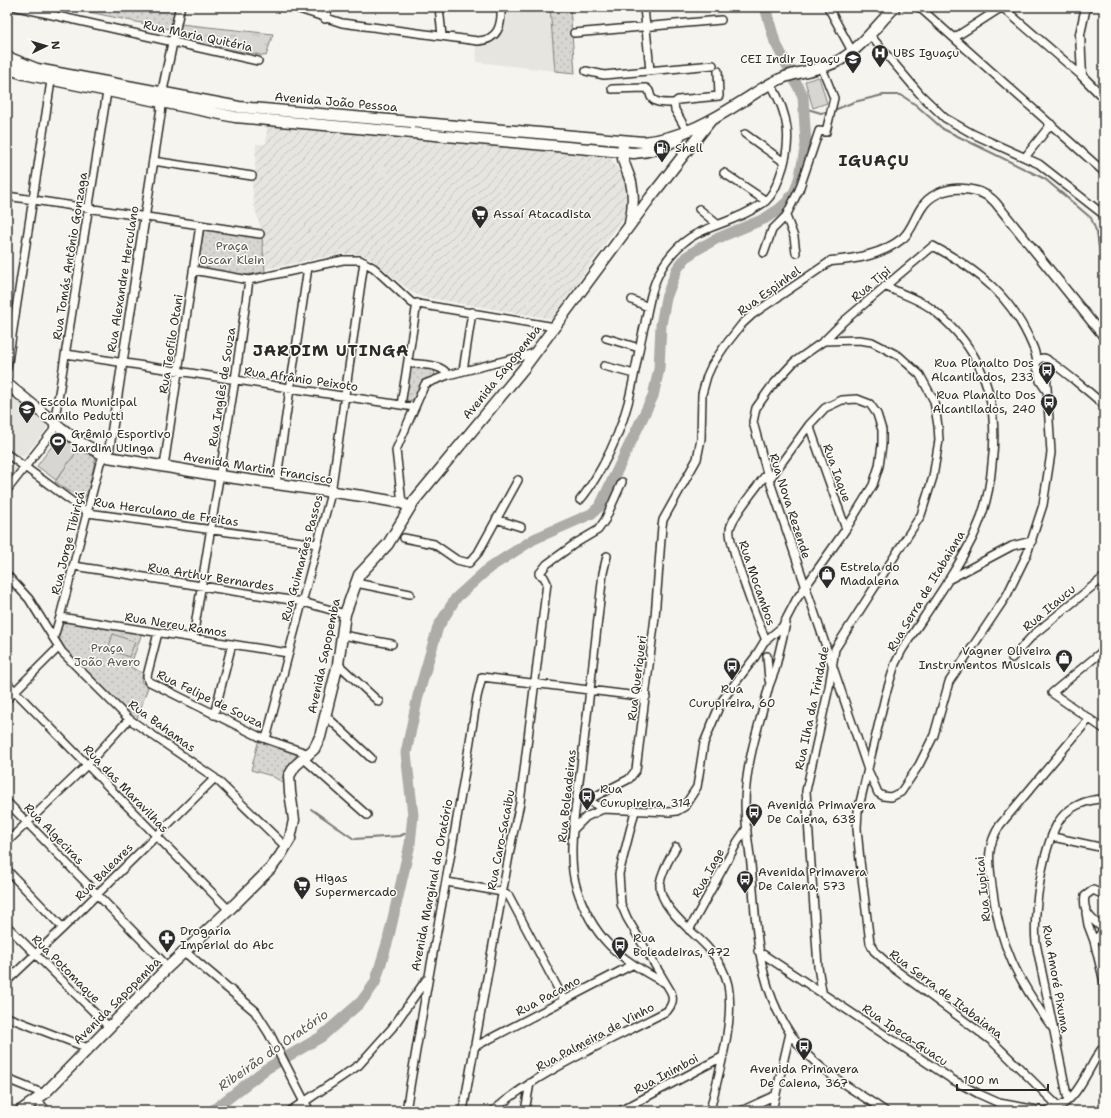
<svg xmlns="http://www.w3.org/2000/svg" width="1111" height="1118" font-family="'Shantell Sans',sans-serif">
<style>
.built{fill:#e6e5e0}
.industrial{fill:url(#industrial-furrows)}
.grass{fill:url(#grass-tufts);stroke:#81807e}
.park{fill:url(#park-dots);stroke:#81807e}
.pitch{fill:#d7d6d2;stroke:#81807e}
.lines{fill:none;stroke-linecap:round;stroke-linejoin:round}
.stream{stroke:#797877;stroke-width:2}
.river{stroke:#adaca9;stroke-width:11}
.minor-casing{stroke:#2b2b2b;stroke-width:10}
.tertiary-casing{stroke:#2b2b2b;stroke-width:11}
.secondary-casing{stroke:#2b2b2b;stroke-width:13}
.minor{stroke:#fdfcf7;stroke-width:7}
.tertiary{stroke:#fdfcf7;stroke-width:8}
.secondary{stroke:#fdfcf7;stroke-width:10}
.labels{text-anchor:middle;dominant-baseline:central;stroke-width:3;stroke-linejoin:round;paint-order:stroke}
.street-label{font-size:12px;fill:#2b2b2b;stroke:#fdfcf7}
.poi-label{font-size:12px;fill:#2b2b2b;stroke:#fdfcf7;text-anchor:start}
.park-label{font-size:12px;fill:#565655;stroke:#fdfcf7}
.water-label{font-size:13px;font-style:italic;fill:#585857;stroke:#fdfcf7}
.district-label{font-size:16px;font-weight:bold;letter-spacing:1px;fill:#2b2b2b;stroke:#fdfcf7}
</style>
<defs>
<pattern id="industrial-furrows" width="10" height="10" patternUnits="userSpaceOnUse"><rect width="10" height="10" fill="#e6e5e0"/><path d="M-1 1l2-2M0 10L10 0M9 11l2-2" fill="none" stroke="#c5c5c0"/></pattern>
<pattern id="grass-tufts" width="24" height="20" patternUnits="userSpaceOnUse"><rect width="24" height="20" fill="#d7d6d2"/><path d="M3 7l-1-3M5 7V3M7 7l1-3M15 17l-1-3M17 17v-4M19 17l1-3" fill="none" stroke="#b9b8b4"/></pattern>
<pattern id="park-dots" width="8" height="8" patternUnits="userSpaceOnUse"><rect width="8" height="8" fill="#d7d6d2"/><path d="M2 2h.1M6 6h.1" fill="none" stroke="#b9b8b4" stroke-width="1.8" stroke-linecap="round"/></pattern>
</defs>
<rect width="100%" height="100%" fill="#f5f4ef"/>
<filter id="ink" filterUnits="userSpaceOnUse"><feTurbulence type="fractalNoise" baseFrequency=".025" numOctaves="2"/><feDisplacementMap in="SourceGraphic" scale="8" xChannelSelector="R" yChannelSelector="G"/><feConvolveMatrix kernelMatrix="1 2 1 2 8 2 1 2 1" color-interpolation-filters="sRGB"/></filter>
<g filter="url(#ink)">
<!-- built -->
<path class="built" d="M506,7H550L555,71L477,62L476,46L489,43L502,31L507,20Z
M7,392L45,421L47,425L46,430L24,456L18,457L7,449Z
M7,461L18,470L7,483Z"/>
<!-- industrial -->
<path class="industrial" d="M267,126L607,156L612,160L619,170L624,181L626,200L625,215L552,319L423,297L413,293L367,256L356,254H341L265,269L261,229L254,205L252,182L255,171L256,144H266Z"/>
<!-- grass -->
<path class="grass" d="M180,24L273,34L266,56L176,40Z"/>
<!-- park -->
<path class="park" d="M65,7H177L172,28L170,29Z
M550,7H570L575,73L555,71Z
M204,230L262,238L265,272L245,275L199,268L197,264Z
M414,367L432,369L435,373L434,376L424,381L414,399L408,401L405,396L410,369Z
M81,445L95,454L96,457L87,495L82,499L55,482Z
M67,622L142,633L130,667L143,673L141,682L148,687L137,719L129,714L62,647L59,637L61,625Z
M259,739L296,753V760L285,784L272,776L251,770Z"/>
<!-- pitch -->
<path class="pitch" d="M819,77L827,103L813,108L805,81Z
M60,435L80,447L56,480L37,466Z
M113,634L135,642L129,657L108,649Z"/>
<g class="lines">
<!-- stream -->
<path class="stream" d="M804,108L821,113L832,111L854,102L883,95H901L916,105L943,129L1045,179L1091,218L1097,233L1104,283
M311,809L354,839L400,836L412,830"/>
<!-- river -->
<path class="river" d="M212,1111L266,1069L321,1037L361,1002L375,983L388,940L410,844L413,815L406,753L418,696L438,627L456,598L489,568L534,539L591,514L600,506L653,396L659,369L661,325L666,298L677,269L686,257L698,249L716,239L764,219L778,210L787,202L795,191L800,176L806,144L803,96L775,42L765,7"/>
<!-- minor casing -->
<g class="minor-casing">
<path id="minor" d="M17,7L258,61
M293,7L342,23L478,41C498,40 502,25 501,7
M439,7L442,36
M644,7L650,71
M828,7L852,51
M919,7L1104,172
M1002,7L1082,76
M7,11L9,7
M325,19L329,7
M574,33L721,20
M869,34L920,94L945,118L973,134L1039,164L1104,215
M954,38L1002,7
M586,71L604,75L713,65
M612,89L646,88C651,91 649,93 651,97C655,104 666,103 674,103
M687,131L675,110L674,103L678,100L719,96L718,71
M745,134L784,162
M1026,156L1051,124
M153,161L252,176
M724,173L766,201
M7,196L260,234
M699,209L717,224
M786,216L794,237L796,253
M764,253L772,230L786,216L799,190L819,131L826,132L834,98L822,68
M193,270L249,280L343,260H360L374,268L412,303L555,327
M885,286C899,293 916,298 929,307C982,346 1000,400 992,464C990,489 984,514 973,537C953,577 926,613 902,650L895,664L885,697L858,811L857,828L860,861L870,943L874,951L893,968L993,1042L1059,1107
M632,300L648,307
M606,338L639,348
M66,354L414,407
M1036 365a7 7 0 1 1 14 0a7 7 0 1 1-14 0Z
M1037,362C1036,357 1035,351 1033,347C1013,298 979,270 933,246L844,321L824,341L794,362L771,387L756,408L753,422L767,473L868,770L878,793L883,796L891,797L901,792L919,765L934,735L949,682L1007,595L1027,554L1043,505L1051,453L1046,371
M1050,362C1054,363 1101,401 1104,406
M408,363C420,365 441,363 448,375
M604,366L634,374
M7,368L51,81
M1038,369L1040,381L1046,390
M463,371L472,312
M401,405L417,303
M809,425L846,529
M7,454L88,513L317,544
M164,466L200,225
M276,484L308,267
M7,490L53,431L107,92
M580,500C589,490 595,479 602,467C613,447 622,426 628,403C635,377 638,350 645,323C649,303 652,284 663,266C691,222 723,230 760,205C771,199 776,187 780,176C793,141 789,116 771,84
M402,503L396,450L425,384L448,375L535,353
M496,519L521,527
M404,538L434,544L457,560L469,563L478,553L518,480
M607,556L603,573C596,637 589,702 581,766C577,800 566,854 576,886C592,938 619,959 665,983
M74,566L303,602L345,614
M7,575L29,599L62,652L129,719L215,778L286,847
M948,580L1012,546L1032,541
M356,583L410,594
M60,617L288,653
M786,623L775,670L769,686C761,718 749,753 746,786C743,812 748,839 751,864C757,932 756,996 803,1050C824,1074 859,1093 885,1111
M158,633L147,676L148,681L260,737L309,754
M342,635L392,644
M54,637L60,617L100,463L104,456
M193,638L235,380L249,280
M766,640C759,625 727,541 730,529C732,516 758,486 767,473
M1104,650L1052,693L1104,729
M767,656L769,680
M1012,658L1033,635L1104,577
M338,664L379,702
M7,683L229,910
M7,699L58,648
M214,715L232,644
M326,716L371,758
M266,739L331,493L364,262
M304,759L367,815
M578,795L588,800L629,779L636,770L655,617L662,526L663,520L697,459L701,439L702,394L707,376L712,365L724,347L742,324L753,314L831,261
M588,800L603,809
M7,802L168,967
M574,829L586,817L603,809L669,812L677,811L684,807L697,787L704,743L721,702L755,657L764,642L782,627L796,600L846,529L873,485L879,466L882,445V430L877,414L870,404L857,399L842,400L825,408L809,425L769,480
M1053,837L1104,848
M7,842L87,765L129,719
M676,847C670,858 662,870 660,883C658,907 694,932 708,948C717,958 725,971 728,985C735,1021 718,1075 710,1111
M7,870L63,928
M447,882L502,892L509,896L564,1000
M1104,895L1093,890L1085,896C1082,912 1092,920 1104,929
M1086,913L1088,925L1094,941L1104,982
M7,926L109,1027
M689,930L738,841L747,828
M1094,941L1104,930
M758,951L953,1080L979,1094L999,1103L1043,1111C1078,1109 1086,1068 1104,1046
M7,981L63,928L215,778
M822,991L818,967L806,791L829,687L835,649L921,515L933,477L939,440L938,426L934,401L920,375L899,356L872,342L859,340L824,341
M7,1017L88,1048
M1054,1030C1019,982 999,946 992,886C989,861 986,847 1000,825L1089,719
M474,1047L632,965
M7,1079L44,1094
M1068,1100L1036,943C1033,911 1042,853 1057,824C1066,807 1087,799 1104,799
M304,1102L359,1065L392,1028L426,980
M406,1111C428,973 456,835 477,697L482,677L646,697
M463,1111L512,839L520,803L547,583L544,577L539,574L547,564L576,543L598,530L605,520L622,482
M493,1111C543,1068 608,1042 667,1011C672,1005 674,1000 671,992L627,918L621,904L619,874L635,811
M525,1111L530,1083
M620,1111L722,1057
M741,1111L776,1095
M772,1111L790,1033"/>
</g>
<!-- tertiary casing -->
<g class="tertiary-casing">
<path id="tertiary" d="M1086,7L1080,34L1082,76L1104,98
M831,261C856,259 882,255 903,238C912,230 915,217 922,207C937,184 977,183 995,202L1104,337
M108,457L161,111L162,93L180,7
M185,952L255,1011L269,1033L309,1111
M37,1101L46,1111
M291,1111L304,1102"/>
</g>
<!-- secondary casing -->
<g class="secondary-casing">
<path id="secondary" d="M7,57L37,69L239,107L643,142C681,139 715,119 746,99C757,92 768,84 780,79C799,70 821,71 840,60C862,47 877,25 895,7
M7,68L24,74L235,117L634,153C651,152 665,147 679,138
M623,145C620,159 627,169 631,182C634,195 633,210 630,223
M7,384L61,428L79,442L108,457L220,476L362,496L402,503L409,507
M20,1111L44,1094L168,967L229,910L271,868L280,856L290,839L294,820L290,792L289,776L295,766L314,749L320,737L338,664L345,614L359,575L388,544L414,501L524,368L650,198L711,120"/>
</g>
<!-- minor -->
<use href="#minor" class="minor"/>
<!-- tertiary -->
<use href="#tertiary" class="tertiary"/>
<!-- secondary -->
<use href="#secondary" class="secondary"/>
</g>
</g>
<!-- icons -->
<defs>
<g id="hospital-pin" transform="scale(0.9)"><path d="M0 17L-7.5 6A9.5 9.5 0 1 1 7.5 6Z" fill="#2b2b2b" stroke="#fdfcf7"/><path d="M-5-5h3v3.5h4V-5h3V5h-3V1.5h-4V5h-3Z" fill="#fff"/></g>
<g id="school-pin" transform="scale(0.9)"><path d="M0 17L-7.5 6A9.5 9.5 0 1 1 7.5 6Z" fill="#2b2b2b" stroke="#fdfcf7"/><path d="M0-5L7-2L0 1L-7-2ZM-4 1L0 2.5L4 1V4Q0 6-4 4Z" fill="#fff"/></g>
<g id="fuel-pin" transform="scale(0.9)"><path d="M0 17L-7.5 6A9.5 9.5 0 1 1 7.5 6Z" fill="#2b2b2b" stroke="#fdfcf7"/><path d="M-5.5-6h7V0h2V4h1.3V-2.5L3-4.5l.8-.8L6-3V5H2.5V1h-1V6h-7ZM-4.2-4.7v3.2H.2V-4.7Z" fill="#fff"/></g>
<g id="supermarket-pin" transform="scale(0.9)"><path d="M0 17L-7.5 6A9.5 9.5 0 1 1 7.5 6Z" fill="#2b2b2b" stroke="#fdfcf7"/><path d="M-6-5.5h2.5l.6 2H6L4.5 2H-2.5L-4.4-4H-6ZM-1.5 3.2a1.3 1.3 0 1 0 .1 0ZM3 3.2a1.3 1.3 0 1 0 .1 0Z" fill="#fff"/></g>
<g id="bus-pin" transform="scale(0.9)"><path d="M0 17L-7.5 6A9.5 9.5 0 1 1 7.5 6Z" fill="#2b2b2b" stroke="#fdfcf7"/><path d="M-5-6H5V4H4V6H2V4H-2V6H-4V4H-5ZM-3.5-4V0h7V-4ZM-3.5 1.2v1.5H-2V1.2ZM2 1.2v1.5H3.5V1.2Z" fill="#fff"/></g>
<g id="stadium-pin" transform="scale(0.9)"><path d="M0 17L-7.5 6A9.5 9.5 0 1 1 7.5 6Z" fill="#2b2b2b" stroke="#fdfcf7"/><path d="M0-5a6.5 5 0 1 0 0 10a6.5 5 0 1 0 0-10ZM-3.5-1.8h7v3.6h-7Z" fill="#fff"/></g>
<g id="shop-pin" transform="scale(0.9)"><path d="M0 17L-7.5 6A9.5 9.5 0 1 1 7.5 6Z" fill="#2b2b2b" stroke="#fdfcf7"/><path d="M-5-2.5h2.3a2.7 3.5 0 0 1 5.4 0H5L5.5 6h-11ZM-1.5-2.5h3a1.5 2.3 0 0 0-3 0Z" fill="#fff"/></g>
<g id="pharmacy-pin" transform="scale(0.9)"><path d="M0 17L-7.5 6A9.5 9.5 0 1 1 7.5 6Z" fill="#2b2b2b" stroke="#fdfcf7"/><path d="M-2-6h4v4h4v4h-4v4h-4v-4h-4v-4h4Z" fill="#fff"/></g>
</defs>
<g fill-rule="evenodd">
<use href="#hospital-pin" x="880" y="53"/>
<use href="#school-pin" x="853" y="59"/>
<use href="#fuel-pin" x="662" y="148"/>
<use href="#supermarket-pin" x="480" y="214"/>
<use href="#bus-pin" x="1047" y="370"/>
<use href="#bus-pin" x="1049" y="402"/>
<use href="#school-pin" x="27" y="409"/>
<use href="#stadium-pin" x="58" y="441"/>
<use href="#shop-pin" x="827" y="574"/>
<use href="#shop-pin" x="1064" y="658"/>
<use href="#bus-pin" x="732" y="666"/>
<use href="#bus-pin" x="587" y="796"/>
<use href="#bus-pin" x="754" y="812"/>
<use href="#bus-pin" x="745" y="879"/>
<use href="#supermarket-pin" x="302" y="885"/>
<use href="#pharmacy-pin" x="167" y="938"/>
<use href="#bus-pin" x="620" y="945"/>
<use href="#bus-pin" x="804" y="1046"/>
</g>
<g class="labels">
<!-- street labels -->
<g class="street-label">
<text transform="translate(198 36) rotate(12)">Rua Maria Quitéria</text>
<text transform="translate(336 102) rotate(5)">Avenida João Pessoa</text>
<text transform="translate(70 256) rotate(-81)">Rua Tomás Antônio Gonzaga</text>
<text transform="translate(123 279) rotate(-81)">Rua Alexandre Herculano</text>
<text transform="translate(871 284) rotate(-40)">Rua Tipi</text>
<text transform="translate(769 291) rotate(-36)">Rua Espinhel</text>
<text transform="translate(171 344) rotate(-81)">Rua Teofilo Otani</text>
<text transform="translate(502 372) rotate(-51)">Avenida Sapopemba</text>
<text transform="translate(301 379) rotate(8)">Rua Afrânio Peixoto</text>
<text transform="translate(222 387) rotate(-81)">Rua Inglês de Souza</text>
<text transform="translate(258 468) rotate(9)">Avenida Martim Francisco</text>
<text transform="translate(837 473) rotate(70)">Rua Iaque</text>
<text transform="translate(790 506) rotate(72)">Rua Nova Rezende</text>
<text transform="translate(166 512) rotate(8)">Rua Herculano de Freitas</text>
<text transform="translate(68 543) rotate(-76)">Rua Jorge Tibiriçá</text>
<text transform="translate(302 558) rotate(-75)">Rua Guimarães Passos</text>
<text transform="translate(211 577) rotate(9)">Rua Arthur Bernardes</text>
<text transform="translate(757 583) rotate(71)">Rua Mocambos</text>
<text transform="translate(926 591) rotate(-59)">Rua Serra de Itabaiana</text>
<text transform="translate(1049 608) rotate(-40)">Rua Itaucu</text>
<text transform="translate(176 625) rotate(9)">Rua Nereu Ramos</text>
<text transform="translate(324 656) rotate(-78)">Avenida Sapopemba</text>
<text transform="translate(637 678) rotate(-83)">Rua Queriqueri</text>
<text transform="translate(210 699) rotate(26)">Rua Felipe de Souza</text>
<text transform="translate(812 708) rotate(-78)">Rua Ilha da Trindade</text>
<text transform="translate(162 726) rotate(36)">Rua Bahamas</text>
<text transform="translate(126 789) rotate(46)">Rua das Maravilhas</text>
<text transform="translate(567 796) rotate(-84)">Rua Boleadeiras</text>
<text transform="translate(54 834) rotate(46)">Rua Algeciras</text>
<text transform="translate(501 840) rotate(-79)">Rua Caro-Sacaibu</text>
<text transform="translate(104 872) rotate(-45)">Rua Baleares</text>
<text transform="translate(708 873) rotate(-61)">Rua Iage</text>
<text transform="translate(432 885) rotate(-79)">Avenida Marginal do Oratório</text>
<text transform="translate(983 889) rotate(-96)">Rua Iupicai</text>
<text transform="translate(66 969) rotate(45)">Rua Potomaque</text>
<text transform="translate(1056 979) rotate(80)">Rua Amoré Pixuma</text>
<text transform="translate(946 994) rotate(37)">Rua Serra de Itabaiana</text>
<text transform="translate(548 996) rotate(-28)">Rua Pacamo</text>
<text transform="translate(117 1001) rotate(-45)">Avenida Sapopemba</text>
<text transform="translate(905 1035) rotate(34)">Rua Ipeca-Guacu</text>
<text transform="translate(595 1037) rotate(-28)">Rua Palmeira de Vinho</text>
<text transform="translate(666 1074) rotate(-28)">Rua Inimboi</text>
</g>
<!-- poi labels -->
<g class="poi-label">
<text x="893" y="53">UBS Iguaçu</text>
<text x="840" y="59" text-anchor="end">CEI Indir Iguaçu</text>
<text x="675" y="148">Shell</text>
<text x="493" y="214">Assaí Atacadista</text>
<text x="1034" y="363" text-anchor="end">Rua Planalto Dos<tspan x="1034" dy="14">Alcantilados, 233</tspan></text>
<text x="1036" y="395" text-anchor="end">Rua Planalto Dos<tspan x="1036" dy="14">Alcantilados, 240</tspan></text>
<text x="40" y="402">Escola Municipal<tspan x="40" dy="14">Camilo Pedutti</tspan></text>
<text x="71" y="434">Grêmio Esportivo<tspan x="71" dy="14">Jardim Utinga</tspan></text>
<text x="840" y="567">Estrela do<tspan x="840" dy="14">Madalena</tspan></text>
<text x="1051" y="651" text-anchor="end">Vagner Oliveira<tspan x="1051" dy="14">Instrumentos Musicais</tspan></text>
<text x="732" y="689" text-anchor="middle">Rua<tspan x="732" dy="14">Curupireira, 60</tspan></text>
<text x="600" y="789">Rua<tspan x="600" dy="14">Curupireira, 314</tspan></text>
<text x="767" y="805">Avenida Primavera<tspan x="767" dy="14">De Caiena, 638</tspan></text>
<text x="758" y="872">Avenida Primavera<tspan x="758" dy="14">De Caiena, 573</tspan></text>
<text x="315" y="878">Higas<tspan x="315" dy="14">Supermercado</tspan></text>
<text x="180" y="931">Drogaria<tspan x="180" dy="14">Imperial do Abc</tspan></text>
<text x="633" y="938">Rua<tspan x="633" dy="14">Boleadeiras, 472</tspan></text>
<text x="804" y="1069" text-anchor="middle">Avenida Primavera<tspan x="804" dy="14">De Caiena, 367</tspan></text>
</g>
<!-- park labels -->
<g class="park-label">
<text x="232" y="246">Praça<tspan x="232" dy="14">Oscar Klein</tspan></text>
<text x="107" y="648">Praça<tspan x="107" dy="14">João Avero</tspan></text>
</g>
<!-- water labels -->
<g class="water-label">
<text transform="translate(273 1050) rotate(-35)">Ribeirão do Oratório</text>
</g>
<!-- district labels -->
<g class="district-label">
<text x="874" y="160">IGUAÇU</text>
<text x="331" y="350">JARDIM UTINGA</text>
</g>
</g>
<!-- margin -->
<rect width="1111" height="1118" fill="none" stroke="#fdfcf7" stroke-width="24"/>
<rect x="12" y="12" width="1087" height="1094" fill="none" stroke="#2b2b2b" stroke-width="1.5" filter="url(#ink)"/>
<!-- north arrow -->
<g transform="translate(46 46) rotate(85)" stroke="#fdfcf7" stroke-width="3" paint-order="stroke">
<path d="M0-3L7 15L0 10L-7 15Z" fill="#2b2b2b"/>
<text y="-6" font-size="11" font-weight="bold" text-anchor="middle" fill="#2b2b2b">N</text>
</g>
<!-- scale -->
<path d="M957 1084v6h91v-6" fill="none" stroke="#2b2b2b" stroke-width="2"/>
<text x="963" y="1084" font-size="12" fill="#2b2b2b" stroke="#fdfcf7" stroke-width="3" paint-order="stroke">100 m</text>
</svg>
